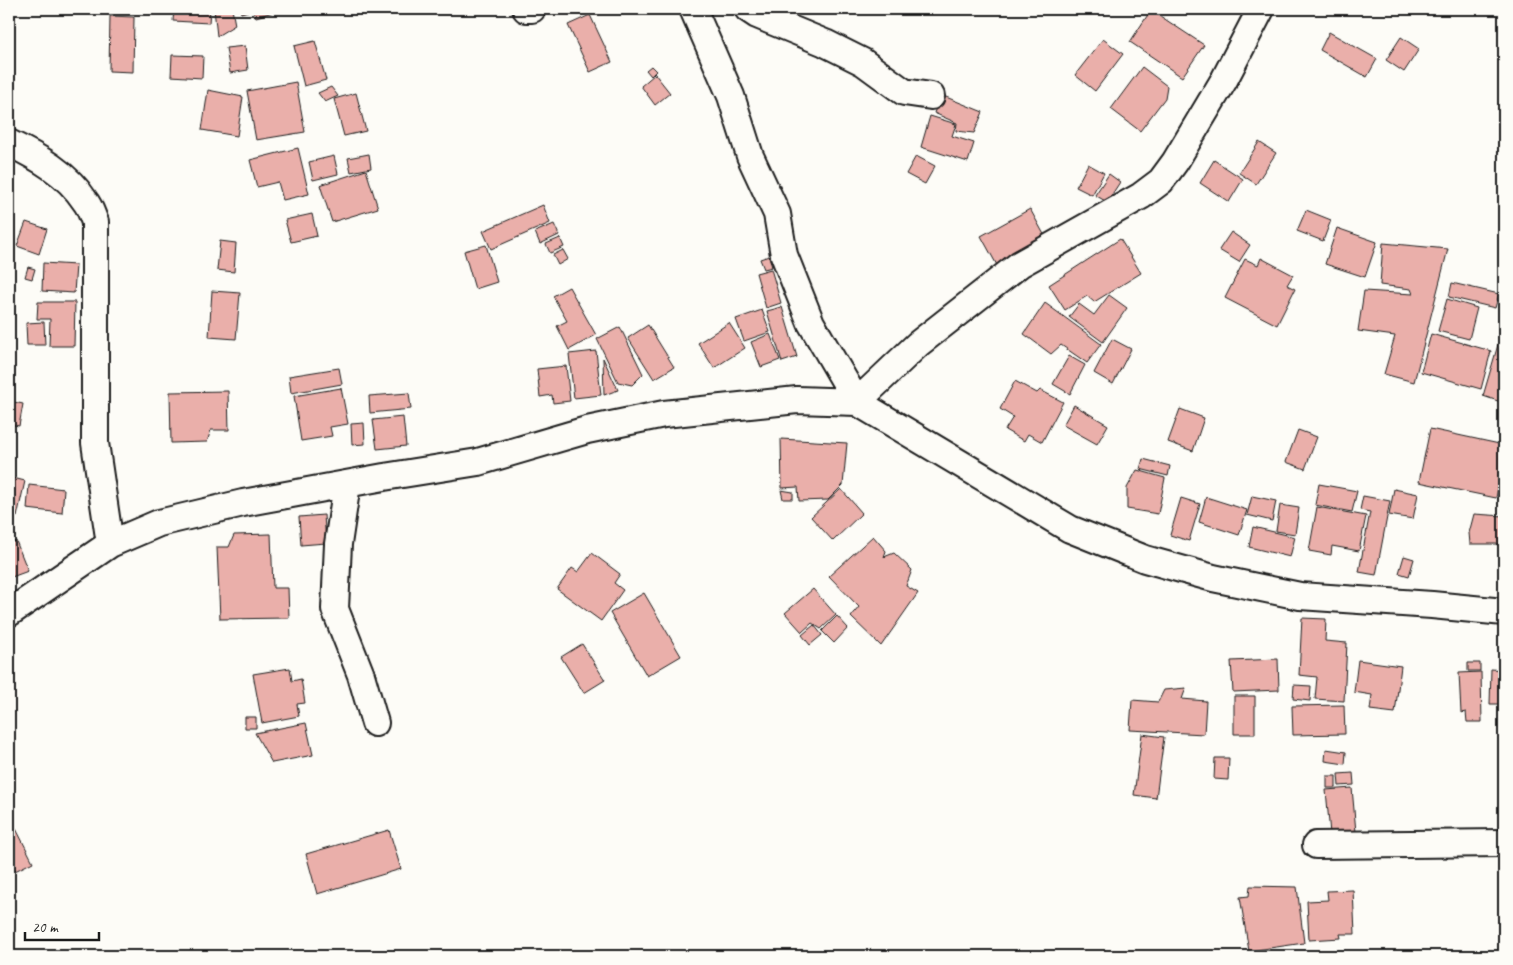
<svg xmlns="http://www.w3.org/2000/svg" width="1513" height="965" font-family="Caveat,sans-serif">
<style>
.building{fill:#eaafaa;stroke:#1c1c1c}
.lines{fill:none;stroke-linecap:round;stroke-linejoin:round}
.minor-casing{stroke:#1c1c1c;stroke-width:30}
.minor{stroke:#fdfcf7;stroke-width:26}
</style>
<rect width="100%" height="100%" fill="#fdfcf7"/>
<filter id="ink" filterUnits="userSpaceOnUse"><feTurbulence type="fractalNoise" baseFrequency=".02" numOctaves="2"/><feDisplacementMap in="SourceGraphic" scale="10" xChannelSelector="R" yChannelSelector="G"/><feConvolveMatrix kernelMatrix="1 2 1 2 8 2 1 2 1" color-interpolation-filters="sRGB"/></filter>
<g filter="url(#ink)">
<!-- building -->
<path class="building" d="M9,9H13L9,40Z
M174,9H210L209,23L173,21Z
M214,9H232L235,25L217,36Z
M240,9H273V12L256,17L252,10L241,13Z
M1151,10L1204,45L1182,77L1130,42Z
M590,15L612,62L590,72L568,25Z
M110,16L134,17L133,72L109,71Z
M1329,32L1377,59L1367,77L1320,50Z
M1401,37L1419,49L1404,72L1386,60Z
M1103,39L1123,54L1095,91L1075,75Z
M315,41L326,80L304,86L294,46Z
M245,46L248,70L230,73L226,48Z
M172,55L203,56L202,78L171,76Z
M651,66L656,71L651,76L646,70Z
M1142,67L1167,86L1165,98L1140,131L1111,109Z
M655,74L670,93L655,105L641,86Z
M296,82L305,132L256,140L247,91Z
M331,87L338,96L325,102L318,93Z
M208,90L243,97L237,136L202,130Z
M356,93L366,131L344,136L334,99Z
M941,95L983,112L974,133L956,131L957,123L934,113Z
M930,116L956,124L952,136L974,143L968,162L921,147Z
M1259,142L1276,153L1256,184L1239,173Z
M298,148L309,194L283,200L278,182L257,187L250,160Z
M369,154L371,168L351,172L348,158Z
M334,156L338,174L313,180L309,162Z
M916,156L935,166L925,184L906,174Z
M1214,160L1243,179L1229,202L1200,183Z
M1088,164L1104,173L1092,195L1076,187Z
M366,170L378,208L332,222L320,185Z
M1109,174L1120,182L1107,202L1095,195Z
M543,205L550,223L491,249L483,231Z
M1030,209L1047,240L998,267L981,236Z
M1306,210L1331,220L1323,241L1297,231Z
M312,214L317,236L291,242L285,220Z
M26,222L47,229L39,254L17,246Z
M554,224L559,235L540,244L535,232Z
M1337,228L1377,242L1365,277L1325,264Z
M1231,232L1250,245L1239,262L1219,250Z
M560,238L564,247L550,253L546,244Z
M1120,239L1141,273L1094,302L1087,296L1065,310L1049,285Z
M220,241L236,243L234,272L217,270Z
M1383,243L1448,249L1414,382L1384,374L1395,336L1358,331L1364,291L1413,294L1411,289L1380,285Z
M486,245L497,282L475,289L464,251Z
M563,250L568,259L558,265L553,255Z
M769,256L772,267L764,269L760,259Z
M1261,258L1293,275L1287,285L1295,289L1277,325L1225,298L1245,259L1258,265Z
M43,263L76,265L74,293L42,291Z
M28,267L35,269L32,279L25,277Z
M771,269L781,303L766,308L756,273Z
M1452,283L1499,294L1495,308L1449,297Z
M569,287L596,335L569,350L557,326L567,321L553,296Z
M212,291L240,293L236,339L209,337Z
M1109,295L1127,308L1103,342L1069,317L1079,304L1094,315Z
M1447,299L1477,308L1469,339L1438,331Z
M38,302H75L74,346H49L50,319H37Z
M1045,303L1101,344L1087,363L1061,345L1051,354L1024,334Z
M782,307L797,357L782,362L767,311Z
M762,310L770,332L744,341L736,319Z
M44,322L45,345H27L26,323Z
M729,323L745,348L714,368L698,343Z
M648,325L674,367L654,379L628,338Z
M620,327L643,374L632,385L618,382L597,339Z
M1502,331L1504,332V403L1483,396Z
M770,334L780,360L761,367L751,342Z
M1431,334L1491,351L1481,389L1421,372Z
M1112,339L1131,349L1113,384L1094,373Z
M596,351L601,395L574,398L569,354Z
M1069,356L1085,365L1070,394L1053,384Z
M603,358L618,390L604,395Z
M566,366L570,401L553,403L552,395L540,397L537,369Z
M339,368L342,384L291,393L289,376Z
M1015,381L1037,393L1040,390L1063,402L1042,442L1028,434L1024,441L1005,430L1013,417L1000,409Z
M341,388L348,424L330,427L332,436L301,441L294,396Z
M228,391L229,430H211L207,442L171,443L170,392Z
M409,393L411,409L370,413L369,396Z
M9,401L23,404L19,426L9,424Z
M1074,405L1108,425L1097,444L1063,425Z
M1180,409L1204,418L1193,451L1168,442Z
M403,417L406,446L377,449L373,420Z
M364,423L365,444L352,445L351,424Z
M1430,429L1504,445V456L1496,498L1419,482Z
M1298,430L1317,437L1305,469L1286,462Z
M781,439L847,443L843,485L828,500L799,501L798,487L782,488Z
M1143,459L1170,466L1168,476L1140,469Z
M1137,470L1165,478L1158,514L1127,509V488Z
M9,477L25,481L17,517L9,515Z
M1319,484L1357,491L1352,512L1315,505Z
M29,485L64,489L62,513L27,509Z
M841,489L862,513L833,541L811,517Z
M1394,489L1418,494L1413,519L1389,515Z
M781,490L793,492V499H783Z
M1252,496L1276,501L1272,521L1247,515Z
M1363,496L1390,501L1376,575L1359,572L1370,512L1360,510Z
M1206,497L1247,510L1239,535L1199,522Z
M1181,498L1200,504L1189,541L1170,535Z
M1280,505L1299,508L1295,534L1276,531Z
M1317,507L1366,516L1359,551L1332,546L1331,555L1309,551Z
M1474,514L1504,516V544H1470L1469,533Z
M324,515L326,543L301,545L299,517Z
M1253,527L1295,537L1290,557L1249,547Z
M271,534L273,588H288L289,618L220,619L217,547H229L234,535Z
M873,536L886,551L884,557L894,553L912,570L906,586L918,593L881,646L851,617L859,607L829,576Z
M16,541L28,571L9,578V544Z
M592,553L620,574L614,583L623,590L601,621L557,589L572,568L578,572Z
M1404,556L1414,559L1409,576L1399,573Z
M813,589L836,615L821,629L812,623L802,632L785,613Z
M644,593L681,656L647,676L610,613Z
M837,616L848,628L834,643L822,631Z
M1302,618L1326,619L1325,641L1347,643L1344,701L1315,699L1317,677L1299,675Z
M814,625L822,635L810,645L802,635Z
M582,644L605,680L584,693L561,657Z
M1278,659L1279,690L1233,692L1231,661Z
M1358,660L1401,666L1395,713L1370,710L1372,695L1354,692Z
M1468,663H1480V671H1468Z
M290,668L292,681L301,679L305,703L297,704L299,716L262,723L253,674Z
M1491,669L1504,670V704H1490Z
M1481,672L1482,722H1467L1466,712L1461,713L1459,673Z
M1294,685L1311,686L1310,701L1293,699Z
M1186,688L1182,699L1206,701L1204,734L1130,730L1132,700L1158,702L1164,690Z
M1234,696H1255V734H1234Z
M1344,705L1345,734L1293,735L1292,706Z
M245,717H256V728H245Z
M306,723L313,755L272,763L255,733Z
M1142,734L1164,737L1156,798L1134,795Z
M1326,749L1346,752L1345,764L1325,761Z
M1215,758H1229L1228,780L1214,779Z
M1353,773L1354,785L1339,786L1338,774Z
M1327,776H1336V788H1327Z
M1352,788L1356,832L1330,834L1326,790Z
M9,815L33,862L9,874Z
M389,830L401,869L317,894L306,854Z
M1250,886L1297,887L1304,943L1249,951L1240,897L1249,896Z
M1353,890L1355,934H1340L1341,938L1309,940L1307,901L1328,900L1327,891Z"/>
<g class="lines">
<!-- minor casing -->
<g class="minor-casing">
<path id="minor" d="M526,9H532
M693,9L731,96L750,156L777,214L784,255L811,323L857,402L918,344L1020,264L1141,196L1161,181L1175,162L1224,80L1261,9
M748,9L757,15L825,43L863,62L904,92L931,96
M9,143C38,157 67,173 85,201C90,207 92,215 95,222V443L110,544
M347,484L338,544L335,609L361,675L375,723
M9,613L110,544L159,523L243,503L384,477L478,462L587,430L664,414L797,400L857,402L1070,529L1145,559L1213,578L1300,596L1432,605L1504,612
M1316,845L1504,843"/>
</g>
<!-- minor -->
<use href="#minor" class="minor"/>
</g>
</g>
<!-- margin -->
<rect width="1513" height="965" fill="none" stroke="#fdfcf7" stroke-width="30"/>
<rect x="15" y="15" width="1483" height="935" fill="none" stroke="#1c1c1c" stroke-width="2" filter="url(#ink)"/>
<!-- scale -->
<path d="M25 932v8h74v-8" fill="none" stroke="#1c1c1c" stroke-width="2.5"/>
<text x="32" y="932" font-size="15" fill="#1c1c1c" stroke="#fdfcf7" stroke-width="4" paint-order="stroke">20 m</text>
</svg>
